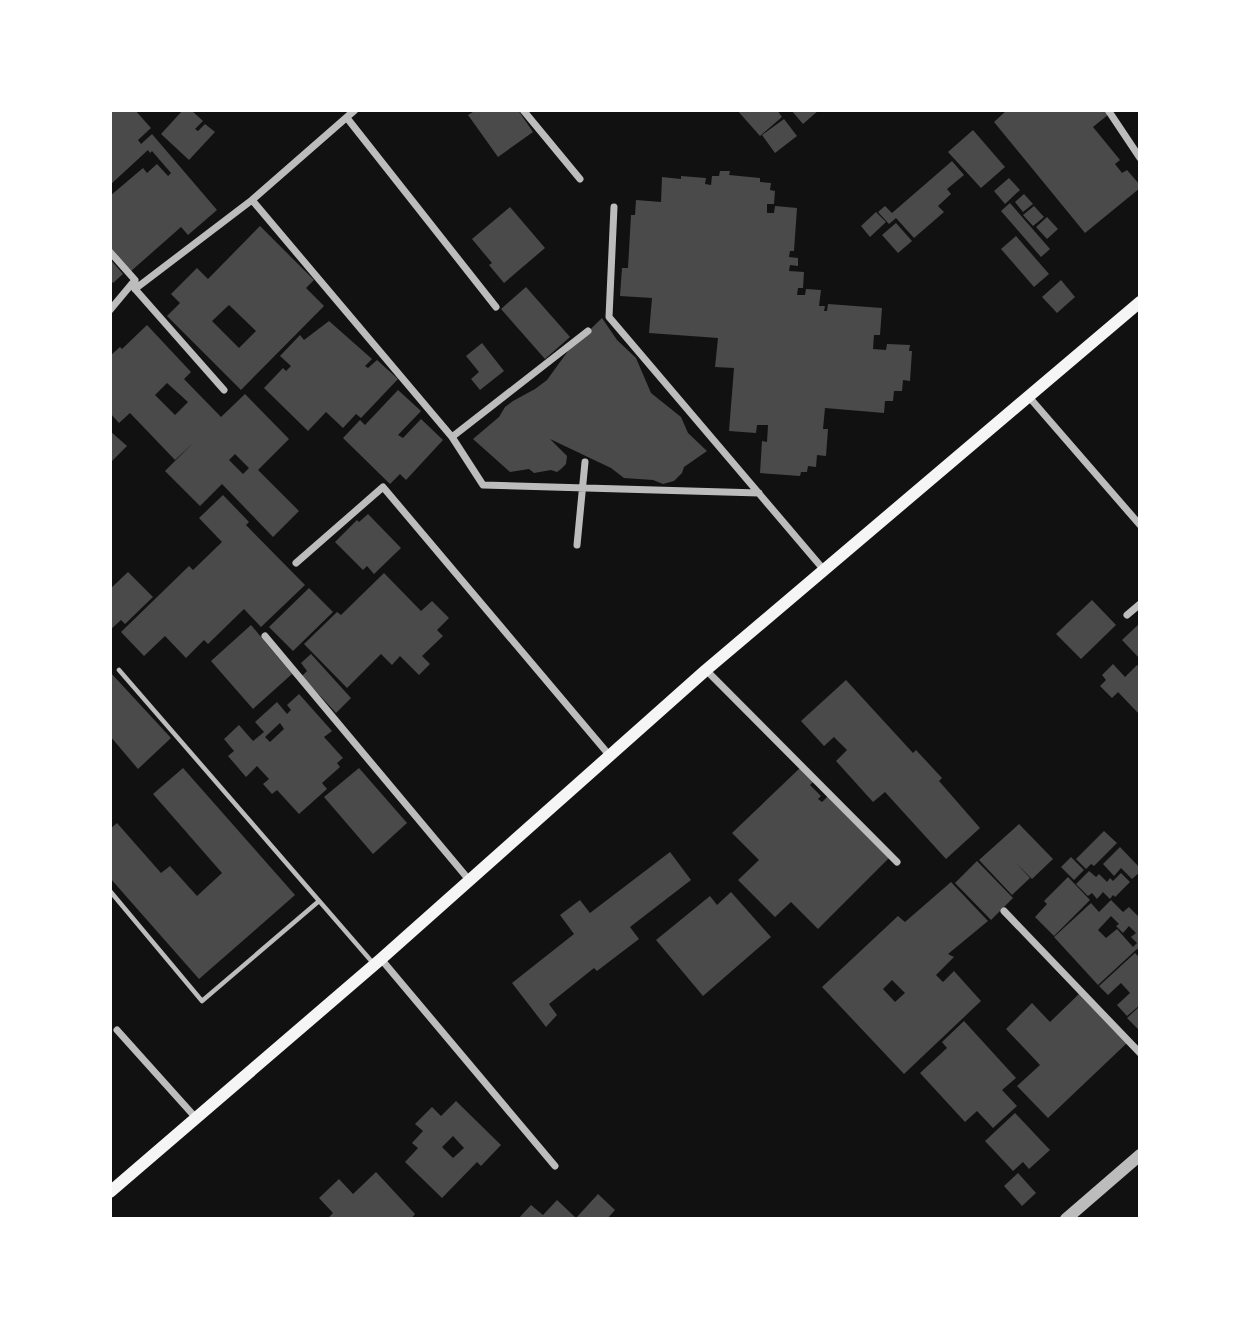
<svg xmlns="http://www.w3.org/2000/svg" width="1250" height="1329" font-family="Raleway,sans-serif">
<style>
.building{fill:#4a4a4a;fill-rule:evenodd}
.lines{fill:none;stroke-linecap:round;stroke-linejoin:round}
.service{stroke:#bcbcbc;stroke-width:4.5}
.minor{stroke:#bcbcbc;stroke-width:7}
.tertiary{stroke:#bcbcbc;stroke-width:12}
.secondary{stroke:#f5f5f5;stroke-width:12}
</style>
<rect width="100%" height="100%" fill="#111"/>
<!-- building -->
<path class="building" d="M110,110H135L151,128L138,140L141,144L152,134L217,210L188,235L181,227L130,272L110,250V196L143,168L147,173L157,164L168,176L171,173L152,151L150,153L148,150L110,185Z
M183,110H191L203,121L195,129L198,131L205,124L215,132L189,160L161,134Z
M476,110H518L533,132L498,157L468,115Z
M737,110H777L782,117L760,136Z
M791,110H819L803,124Z
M1007,110H1106L1109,114L1093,127L1120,160L1115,164L1122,173L1127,170L1140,185V188L1085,233L994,122Z
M784,119L797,136L775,153L762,135Z
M973,130L1005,167L981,188L948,152Z
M952,161L964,175L947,189L951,194L938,206L944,212L914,238L896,218L889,224L878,212L885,206L892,213Z
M720,171H730L729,175L760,178V182L771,183L770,190L775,191L774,204H767V213H774L775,206L797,208L794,251H790L789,257L798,258V266L790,265L789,271L804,272L803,288H798L797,295H805L806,289L821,290L819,306H825L824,311H827L828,304L882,308L880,335H874L873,349L886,350L887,344L910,345L909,351H912L910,381L903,380L902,391H894L893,401H885L884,413L825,408L823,429H828L826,456L817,455L816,467L808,466L807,472H801L800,476L760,473L762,441L767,442L768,425H757L756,433L729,431L734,368L715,367L718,338L649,333L652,298L620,296L622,268H628L631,215H635L636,200L661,202L662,177L681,179V176L706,178L705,184L711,185L712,176H719Z
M1009,178L1020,190L1005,204L994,191Z
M1024,194L1033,204L1023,212L1015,202Z
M1010,203L1050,249L1041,257L1001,211Z
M1034,206L1044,217L1033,226L1023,215Z
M510,207L545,248L504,283L489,265L492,263L472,239Z
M876,212L886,222L870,237L861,226Z
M1047,217L1058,229L1047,239L1036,227Z
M896,223L912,241L898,253L882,235Z
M260,226L314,280L306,288L324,306L241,390L167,316L180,303L171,294L197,268L208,279ZM229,305L256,331L239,348L212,321Z
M1016,236L1049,274L1034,287L1001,249Z
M110,259L123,274L113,283L110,279Z
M1061,280L1075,297L1057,313L1042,297Z
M526,287L570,337L545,359L501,309Z
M602,318L617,340L636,358L651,393L681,417L688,433L707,451L684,467L682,473L674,481L663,484L653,480L624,478L611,468L550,439L567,456L566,464L561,469L557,472L551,470L534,473L529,469L510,472L473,439L499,417L505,407L513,401L535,389L547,380L568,351Z
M329,321L372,359L365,366L368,368L377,360L398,379L361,418L356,414L343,428L326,412L308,431L264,388L283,368L286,371L291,366L280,356L300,335L304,340Z
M147,325L191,372L184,379L221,417L245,394L289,439L258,470L299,511L273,537L222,484L200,506L165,471L194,442L175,460L130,413L119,423L110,413V356L120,347L122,349ZM167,383L188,402L175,415L155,395ZM235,454L249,468L243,474L229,460Z
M482,343L504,371L480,390L471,379L479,372L466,356Z
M398,390L421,411L398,435L403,438L421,419L443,440L406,480L400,474L390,484L343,438L360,420L365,425Z
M110,431L127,446L110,463Z
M223,495L249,522L246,525L305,585L261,627L244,609L208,644L204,640L186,658L165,636L144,656L121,632L189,566L193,570L222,542L199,518Z
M368,514L401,548L374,574L367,566L363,570L335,542L357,520L359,522Z
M128,572L153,597L125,624L121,620L110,630V589Z
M384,573L421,611L432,601L449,618L437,630L443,636L422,656L430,664L419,675L400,656L392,665L381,654L347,688L304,644L337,612L341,615Z
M309,588L333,612L293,651L269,627Z
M1092,600L1116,625L1081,659L1056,634Z
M1140,623V659L1122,640Z
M251,625L292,674L253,709L211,661Z
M311,654L351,698L336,713L302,676L307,671L301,663Z
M1113,664L1125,677L1137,665L1140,668V715L1118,692L1112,698L1100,686L1106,680L1102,675Z
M110,672L171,738L138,769L110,736Z
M846,680L913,753L916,750L942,778L939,781L980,828L946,859L885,792L873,802L836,761L847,750L834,737L824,746L801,721Z
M299,694L332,731L324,737L343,758L337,763L340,767L322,783L327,789L299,814L277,790L272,794L263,784L269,779L257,766L246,777L228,756L234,751L224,739L239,725L253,741L264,732L255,722L277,702L287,714L291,710L287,705ZM280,723L284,729L270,742L265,737Z
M801,767L814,781L810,785L821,796L818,799L822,802L831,793L892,855L818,929L791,902L775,917L738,880L759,860L732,833Z
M183,768L295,895L199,979L110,878V829L117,823L161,873L170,866L197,896L222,873L153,794Z
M359,768L407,823L373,854L324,797Z
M1019,824L1053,859L1032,879L1015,862L1030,878L1012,895L979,860Z
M1104,831L1117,843L1094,866L1091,864L1086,869L1076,859Z
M1120,847L1140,868V872L1132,879L1121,868L1114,876L1103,864Z
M670,852L691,880L630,927L639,939L597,971L594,968L549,1004L557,1015L546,1027L512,983L574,934L560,915L580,900L590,913Z
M1071,857L1084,870L1074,880L1061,867Z
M977,861L1013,898L991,920L955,883Z
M1089,871L1096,877L1099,874L1107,882L1110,878L1113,881L1121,873L1130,882L1115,897L1113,895L1110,899L1103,892L1097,899L1092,893L1088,896L1076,884Z
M1068,877L1090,900L1054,936L1035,917L1047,904L1044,901Z
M951,882L988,921L948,954L954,957L936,975L943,982L954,971L981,1001L904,1074L822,987L898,916L905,922ZM892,980L905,993L895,1002L883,989Z
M731,892L771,937L703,996L656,940L710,896L717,905Z
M1111,900L1123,912L1129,907L1140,918V952L1137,949L1098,985L1054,937L1091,903L1099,912ZM1111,916L1119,924L1116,926L1123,933L1129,926L1136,933L1131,937L1137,943L1133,947L1117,929L1106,938L1098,930Z
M1135,953L1140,958V1005L1127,1016L1117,1005L1130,993L1121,983L1108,995L1099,986Z
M1080,993L1127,1043L1048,1118L1017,1086L1040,1065L1006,1029L1032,1003L1050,1022Z
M1140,1006V1027L1138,1029L1127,1018Z
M964,1021L1016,1078L1002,1090L1017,1106L993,1128L977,1111L965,1122L920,1073L947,1048L942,1042Z
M456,1101L501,1145L481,1166L477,1162L442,1198L405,1162L418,1148L412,1143L423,1131L415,1124L432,1107L441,1116ZM453,1136L464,1148L453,1158L442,1147Z
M1015,1113L1050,1150L1029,1169L1023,1162L1013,1171L985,1141Z
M376,1172L415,1214L411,1219H327L333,1213L319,1198L339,1179L353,1194Z
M1018,1173L1036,1193L1022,1206L1004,1186Z
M598,1194L615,1210L607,1219H567L565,1217L564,1219H518L531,1205L543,1215L557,1200L576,1218Z"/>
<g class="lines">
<!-- service -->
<path class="service" d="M119,670L373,963
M110,891L202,1001L319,901"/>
<!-- minor -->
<path class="minor" d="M523,110L580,179
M1108,110L1140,158
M347,118L496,307
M252,200L452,437L588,331
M614,207L609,317L824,570
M110,252L135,280
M135,289L224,390
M110,310L135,280V289L252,200L355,110
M1029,397L1140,525
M452,437L483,485L759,493
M577,545L585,462
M296,563L383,487L610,756
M1127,615L1140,604
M265,636L470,881
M706,670L897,862
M1004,911L1140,1053
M381,959L555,1166
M117,1030L196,1118"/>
<!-- tertiary -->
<path class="tertiary" d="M1066,1219L1140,1155"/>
<!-- secondary -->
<path class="secondary" d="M110,1192L381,959L706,670L1140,302"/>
</g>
<!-- border -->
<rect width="1250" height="1329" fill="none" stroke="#ffffff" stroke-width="224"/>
</svg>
